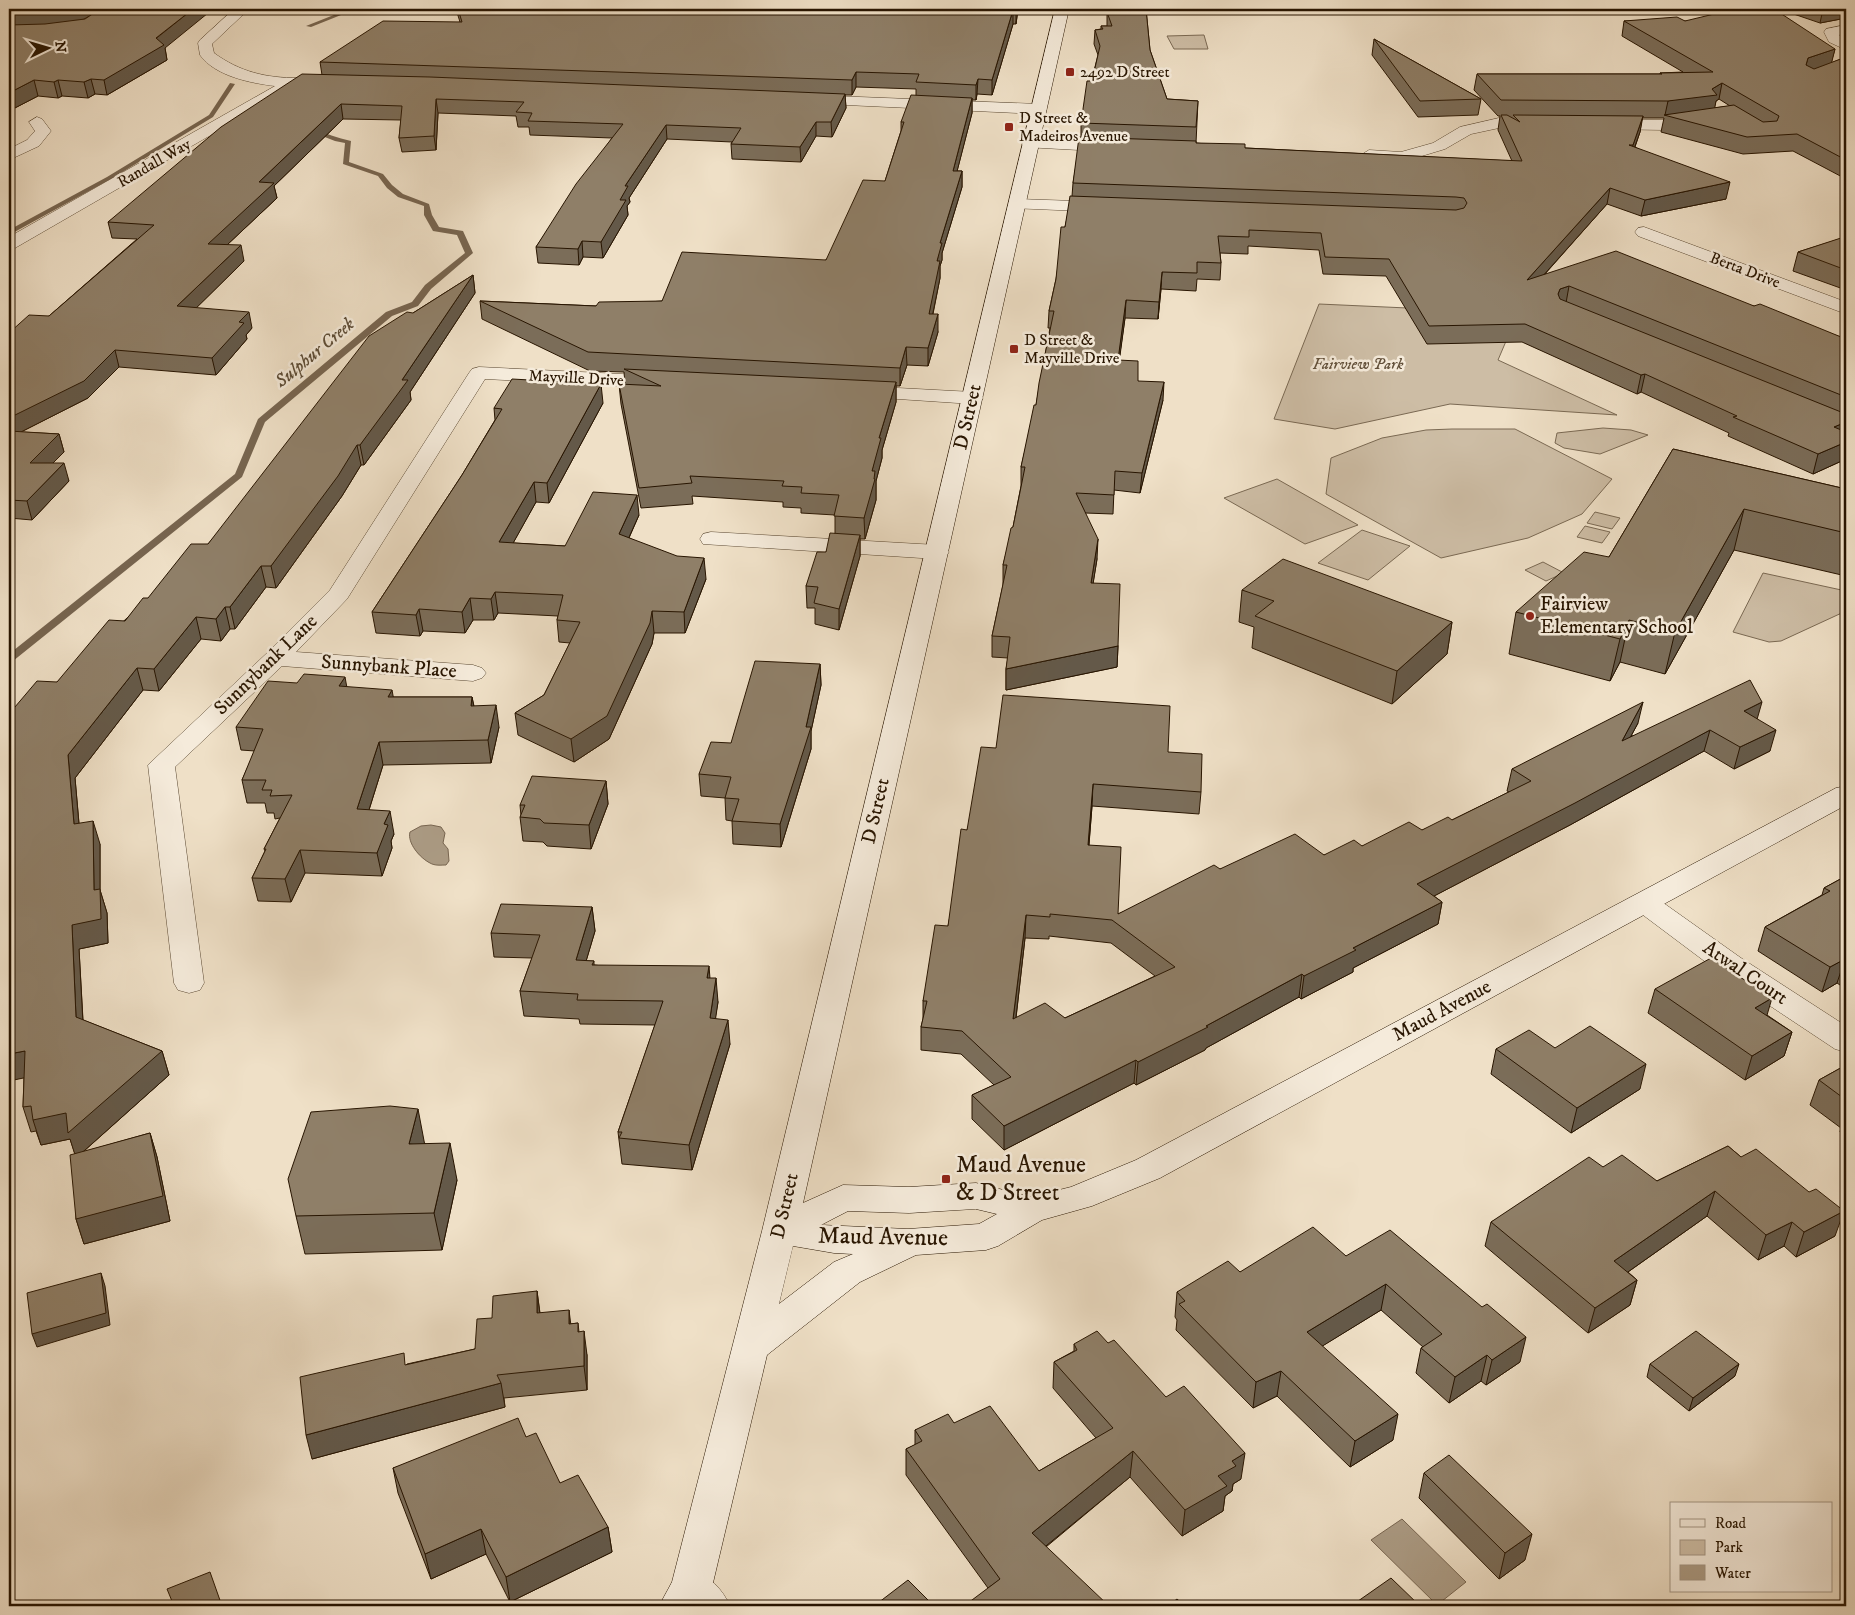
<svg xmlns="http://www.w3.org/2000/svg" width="1855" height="1615" font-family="'IM FELL DW Pica',serif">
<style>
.green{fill:#cdbda5;stroke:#7a6953}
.water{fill:#ab9b84;stroke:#776550}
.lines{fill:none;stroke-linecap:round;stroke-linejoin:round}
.stream{fill:#776550;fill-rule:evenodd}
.street-casing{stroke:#5a4832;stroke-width:1}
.secondary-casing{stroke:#281501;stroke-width:1}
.street{fill:#f5ebdb;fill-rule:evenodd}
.secondary{fill:#f5ebdb;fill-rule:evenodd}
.wall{fill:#7b6d59;stroke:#281501;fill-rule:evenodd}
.shaded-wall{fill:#645949;stroke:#281501}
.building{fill:#8f7f68;stroke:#281501;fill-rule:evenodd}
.poi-dot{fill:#8f2418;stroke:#f5ebdb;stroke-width:2}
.labels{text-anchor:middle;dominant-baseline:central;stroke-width:5;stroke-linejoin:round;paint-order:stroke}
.far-poi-label{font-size:16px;fill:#281501;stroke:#f5ebdb;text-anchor:start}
.far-street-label{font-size:16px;fill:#281501;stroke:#f5ebdb}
.far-park-label{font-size:16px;font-style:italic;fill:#62503a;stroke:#f5ebdb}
.far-water-label{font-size:18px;font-style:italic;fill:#5c4b35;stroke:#f5ebdb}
.street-label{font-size:20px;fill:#281501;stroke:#f5ebdb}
.poi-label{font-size:20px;fill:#281501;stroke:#f5ebdb;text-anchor:start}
.near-poi-label{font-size:24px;fill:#281501;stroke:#f5ebdb;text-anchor:start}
.near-street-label{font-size:24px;fill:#281501;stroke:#f5ebdb}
</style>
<rect width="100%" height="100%" fill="#efe0c7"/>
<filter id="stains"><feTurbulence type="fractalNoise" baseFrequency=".004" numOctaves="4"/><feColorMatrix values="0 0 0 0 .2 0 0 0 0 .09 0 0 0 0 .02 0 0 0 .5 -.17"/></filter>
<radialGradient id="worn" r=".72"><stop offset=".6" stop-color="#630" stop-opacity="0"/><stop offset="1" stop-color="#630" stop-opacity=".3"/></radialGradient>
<!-- green -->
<path class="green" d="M1204,35L1208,49H1174L1167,36Z
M1319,304L1518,313L1498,360L1617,415L1450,404L1335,429L1274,419Z
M1603,428L1631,430L1648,435L1600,454L1564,448L1555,443L1557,433Z
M1452,429H1515L1612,479L1582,514L1528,538L1441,558L1326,494L1331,458L1382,438L1426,430Z
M1277,479L1358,525L1305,544L1224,498Z
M1595,512L1620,518L1612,529L1587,523Z
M1585,526L1610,532L1602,543L1577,537Z
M1362,530L1410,546L1368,580L1318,563Z
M1543,562L1564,573L1546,581L1525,570Z
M1763,573L1846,591V611L1781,641L1769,642L1733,632Z"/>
<!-- water -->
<path class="water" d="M431,825L441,827L445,833L443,843L448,849L449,861L446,865C441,865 435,866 430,863C420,858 407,843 410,832L421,826Z
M1402,1519L1466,1582L1437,1605L1371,1540Z"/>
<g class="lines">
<!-- stream -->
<path class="stream" d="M349,9H356L311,27L306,26Z
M230,83L235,84L213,117L111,179L9,235V230L107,177L209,115Z
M315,127C324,134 338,138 351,141L349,162L383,174L392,185L403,194L429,204L432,215L439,227L463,231L473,253L431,289L418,306L392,316L265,422L242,477L13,661L9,662V654L235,474L258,419L386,312L412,302L425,285L465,253L457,235L433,231L424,215V206L398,197L387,188L378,176L343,164L345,143L335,141L312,132V129Z"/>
<!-- street casing -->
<g class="street-casing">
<path id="street" d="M234,9H249L212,44L214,53C240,72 266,78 298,78C308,78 329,74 335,82L333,85L298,87L287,91L15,248L9,249V237L275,86C250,83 215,76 200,55L198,43L200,40Z
M1846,25V33L1839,35L1846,40V50L1829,42L1824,32L1826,29Z
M808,95L1039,104L1047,109L1039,114L803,103L800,100L803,97Z
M1699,115L1707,120L1704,123L1665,130L1603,129L1595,124L1603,119L1665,120Z
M37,117L42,119L51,131L39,146L9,160V149L27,140L35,131L29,122Z
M1499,118H1537L1545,123L1537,128H1499L1471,134L1445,149L1402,162L1369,160L1361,155L1369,150L1401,152L1433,143L1460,127Z
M1030,139L1116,142L1124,147L1116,152L1024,147L1022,144L1024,141Z
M1017,199L1105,202L1111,203L1113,207L1111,211L1105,212L1011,208L1009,204L1011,200Z
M1644,227L1846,302V314L1638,236L1635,232L1638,228Z
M479,367L662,376L669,378L672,382L669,386L662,388L485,379L347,599L296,652L473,665L482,668L486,673L482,678L473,681L282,666L175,767L204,983L200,990L189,993L178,990L174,983L148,765L267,653L330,590L469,373L472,369Z
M860,386L973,392L980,394L983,398L980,402L973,404L853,396L850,392L853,388Z
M711,532L937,545L945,547L949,552L945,557L937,559L703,544L700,539L703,534Z
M1645,894L1655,897L1741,958L1846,1026V1052L1835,1049L1719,972L1635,909L1630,903L1635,897Z
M691,1569C709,1576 722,1588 730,1606H682L670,1587L676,1574Z"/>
</g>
<!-- secondary casing -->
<g class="secondary-casing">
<path id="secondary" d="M1055,9H1069L803,1203L843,1185L909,1187L976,1183L1031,1197L1071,1187L1136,1160L1836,788L1846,786V805L1160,1178L1092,1206L1042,1220L998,1246L986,1250L916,1255L860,1282L767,1355L712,1587L702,1606H659L672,1582L762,1231ZM976,1209L997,1214L979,1224L908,1229L821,1225L848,1211L909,1213ZM793,1246L834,1253L853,1254L834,1262L779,1304Z"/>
</g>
<!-- street -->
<use href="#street" class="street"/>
<!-- secondary -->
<use href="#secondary" class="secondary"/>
</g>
<!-- wall -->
<path class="wall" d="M9,9L165,48L167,60L107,95L95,94L88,98L62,96L58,98L38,96L9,111Z
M456,9H1018L1016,24H1013L992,95L977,94L976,100H972V113L957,171H962V187L942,253V260L940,266V278L933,314L938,332L928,366L907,365L900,386H896V402L882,450V458L876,481V500L865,539H860V556L839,630L815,624V608H807L806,586L826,552L835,533V515L801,513V508L783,507V502L692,496L693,504L641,508L621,404L619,384L625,385L624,372L590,371L482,319L480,301L596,306L662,301L826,260L885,181L901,131V122L916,96V89L856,87L852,95H845L846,108L832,137L816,136L801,162L732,159L731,144L732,142L667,139L629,198L630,202L627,206L628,215L603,258L583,257L579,265L538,263L536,247L612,138L530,135L529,127H518L516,116L438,113L436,150L402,152L399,138L401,120L343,119L274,186L277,198L227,245L244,261L196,308L252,328L246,335L247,339L216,375L119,367L88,398L21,432L59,434L64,452L53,463L69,481L32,520L9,518V333L49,316L137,239L112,238L108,222L322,75L320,62L460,22Z
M1119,9H1146L1150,50L1167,99L1198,101L1196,143L1245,148L1512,161L1498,130L1500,116H1498L1474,90L1477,74H1660V73L1683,72L1622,36L1624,21H1685L1835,49L1831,63L1846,57V179L1793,151L1743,154L1661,132L1664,118H1642L1640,132L1635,147L1726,199L1641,216L1607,204L1545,274L1754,306L1846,339V459L1813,474L1728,436L1729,433L1641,392L1637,394L1522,342L1427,344L1386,276L1323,274L1319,250L1248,246V254L1220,253L1221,263L1220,280L1197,279L1196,291L1161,289L1158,319L1125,318L1119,360L1138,381L1163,400L1140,493L1114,490L1113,514L1085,513L1097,559L1093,583L1118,646L1117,667L1006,690V669L1008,658L992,657V636L1003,585V565L1013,527L1021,486V467L1036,405L1050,328H1048L1049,311L1056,279L1065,227L1072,196L1073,183L1081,137V123L1098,55L1094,44L1095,30L1101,29V26H1107V12H1120ZM1719,99L1730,106L1714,108L1716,101Z
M1779,9H1846V18L1820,23Z
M1374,39L1481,99L1478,115L1418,117L1372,55Z
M1846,237V290L1793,271L1798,252Z
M473,275L475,293L410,392L411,400L364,465H361L342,496L276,588L266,587L235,629H230L221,641L201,639L159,691L143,690L75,778L79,823L100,844V890L107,913L108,943L79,949L83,1020L162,1051L169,1075L83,1152L150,1133L157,1157L170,1221L84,1244L76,1219L75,1154L70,1139L41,1145L36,1131L31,1132L23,1107L24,1077L9,1081V714L57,682L208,544L413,313Z
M603,403L549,503L536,502L513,543L565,546L639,515L629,538L706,579L685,633H654L652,644L609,739L574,762L518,735L515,713L544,695L570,643L559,642L557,620L558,616L498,613L494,620H473L465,633L423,631L420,636L376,633L372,612L462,475L495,420L494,408Z
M1673,449L1846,489V576L1734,550L1665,674L1620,662L1610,681L1509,654L1516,612L1609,557Z
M1242,590L1452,622L1447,654L1392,704L1252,648L1254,627L1239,622Z
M820,664L821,685L811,731V749L781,847L733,844L732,821L726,820L725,798L701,796L699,774L731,743Z
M346,687L393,697H472L474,706L499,727L491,763L383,765L369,810L394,834L391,841L392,848L382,876L305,873L291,902L258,901L252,878L265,851L264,849L280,818L275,819L274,813H267L265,803H247L242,780L255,751L241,750L236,727Z
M1757,719L1770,751L1734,769L1704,751L1570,825L1434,896L1442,902L1438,924L1353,968V972L1301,999L1299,997L1206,1048L1205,1050L1136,1085L1134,1083L1004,1150L972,1119V1095L994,1085L961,1054L921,1050V1027L923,1019V1001L948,926L967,830L996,748L1168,752L1201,792L1199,814L1092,806L1089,845L1118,914L1220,869L1324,855L1362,846L1422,830L1452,820L1509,792L1507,791L1512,769L1638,723L1631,736ZM1049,936L1111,943L1155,976L1065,1018H1016L1025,938L1049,939Z
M606,781L608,804L591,849L547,846L543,842L523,841L520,817L521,816L520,805Z
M1846,876V989L1837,983L1822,992L1758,951L1765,927L1822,895L1824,888Z
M592,907L595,931L586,961H594V965L710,978L718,1002L715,1019L730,1044L692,1170L622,1164L618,1132L655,1025L580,1024L579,1019L524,1016L520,991L532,958L494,957L491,933Z
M1655,989L1767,1015L1792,1032L1784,1056L1745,1080L1648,1013Z
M1555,1048L1640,1089L1571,1133L1491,1074L1496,1049Z
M1846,1065V1137L1840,1132L1841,1128L1810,1105L1819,1080Z
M425,1143L457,1180L442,1250L305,1254L296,1216Z
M1728,1146L1835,1236L1796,1257L1784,1246L1758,1260L1707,1216L1628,1272L1637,1280L1630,1305L1588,1333L1485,1246L1491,1222L1603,1167L1657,1181Z
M1346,1256L1520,1362L1486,1385L1481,1381L1449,1403L1416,1373L1421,1348L1423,1347L1381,1310L1322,1346L1393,1440L1350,1467L1277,1396L1253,1408L1176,1330L1177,1320L1175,1317L1177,1292L1240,1272Z
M537,1291L540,1313L571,1324L578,1323L579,1332L587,1355V1390L504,1398L505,1407L312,1459L407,1364L475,1349L492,1318Z
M1074,1344L1241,1479L1233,1484L1232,1491L1225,1496L1223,1511L1182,1536L1130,1477L1046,1547L988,1588L906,1475V1449L915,1445V1430L954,1423L1039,1471L1096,1438L1053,1388L1054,1362L1074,1351Z
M1650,1364L1735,1376L1689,1411L1647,1377Z
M526,1437L560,1483L608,1527L612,1552L510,1602L486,1554L431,1579L398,1493L393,1468Z
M1424,1473L1525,1560L1499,1579L1419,1498Z"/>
<!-- shaded-wall -->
<path class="shaded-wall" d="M74,9H102L77,23L9,30V15Z
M193,9H213L165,48L167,60L107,95L104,80Z
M1016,9H1018L1016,24Z
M1823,9H1846V18L1820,23Z
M1013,10V24L992,95V80Z
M1835,49L1831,65L1804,74L1806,65L1808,58Z
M856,72V87L852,95V80Z
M91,79L95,94L88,98L84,82Z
M978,79L977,94L976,100V85Z
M34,80L38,96L9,111V93Z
M58,80L62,96L58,98L54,82Z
M1722,83L1719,99L1716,101L1714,112L1665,115L1668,101L1712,89Z
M845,94L846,108L832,137L831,122Z
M972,98V113L953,187V171Z
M436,99L438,113L436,150L434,136Z
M341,104L343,119L274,186L277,198L211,260L208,244L259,182Z
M1643,116L1640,132L1630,160L1633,145Z
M816,122V136L801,162L800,147Z
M666,125L667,139L629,198L630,202L627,206L628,215L603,258L601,242L625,186Z
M962,171V187L942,253V260L940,266V278L929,332V314L940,243Z
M1730,182L1726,199L1641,216L1645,200Z
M1610,188L1607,204L1524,297L1527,280Z
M582,241L583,257L579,265L578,249Z
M241,245L244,261L181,323L177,306Z
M1162,272L1161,289L1158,319L1159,302Z
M473,275L475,293L410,392L411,400L364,465L360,445L402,380Z
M1569,286L1566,303L1556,306L1558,294L1560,289Z
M1126,300L1125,318L1117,378L1118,360Z
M249,312L252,328L246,335L247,339L216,375L212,358L239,322Z
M938,314V332L928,366V348Z
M906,347L907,365L900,386V368Z
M115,350L119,367L88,398L9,438V418Z
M1645,374L1641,392L1637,394L1641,375Z
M896,382V402L882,450V458L876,481V500L865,539L864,518L872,471L879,438Z
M1164,382L1163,400L1140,493L1142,473Z
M601,384L603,403L549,503L547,483Z
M1846,422V439L1834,427Z
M59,434L64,452L35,481L30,463Z
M1846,442V459L1813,474L1818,454Z
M357,445L361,465L342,496L276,588L271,566Z
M64,463L69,481L32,520L27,501Z
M534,482L536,502L502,563L499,542Z
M637,495L639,515L621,555L619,534Z
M1744,509L1734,550L1665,674L1675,632Z
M860,535V556L839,630V609Z
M1098,539L1097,559L1090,603L1091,583Z
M704,558L706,579L685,633L684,612Z
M261,566L266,587L235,629L230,607Z
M495,592L498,613L494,620L491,599Z
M470,598L473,620L465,633L462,612Z
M225,607L230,629L221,641L216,619Z
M419,609L423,631L420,636L416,615Z
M652,611L654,633L652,644L609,739L574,762L571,739Z
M196,617L201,639L159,691L154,669Z
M1629,620L1620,662L1610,681L1620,639Z
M1452,622L1447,654L1392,704L1397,671Z
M1118,646L1117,667L1006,690V669Z
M820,664L821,685L811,731V749L781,847L780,824L806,727Z
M137,668L143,690L75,778L81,848L74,824L68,755Z
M345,677L349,699L339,686Z
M392,690L396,712L388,697Z
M472,697L476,719L471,706Z
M1643,702L1638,723L1617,762L1622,741Z
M1762,702L1756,723L1744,711Z
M496,705L499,727L491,763L488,740Z
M1710,730L1704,751L1570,825L1413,907L1417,884Z
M1776,730L1770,751L1734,769L1740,747Z
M379,742L383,765L362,832L357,809Z
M606,781L608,804L591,849L589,825Z
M1093,784L1092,806L1087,867L1088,845Z
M390,811L394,834L391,841L392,848L382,876L377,853L384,824Z
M93,821L100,844V890L107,913L108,943L79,949L84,1042L76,1017L72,925L94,890Z
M300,850L305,873L291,902L285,879Z
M1442,902L1438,924L1353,968V972L1301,999L1304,976L1353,948Z
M592,907L595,931L579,985L576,960Z
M1026,915L1025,938L1013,1043V1019Z
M1845,959L1837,983L1822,992L1830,967Z
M709,966L711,991L707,978Z
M1302,974L1299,997L1206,1048L1205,1050L1136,1085L1138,1062L1206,1026Z
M716,978L718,1002L712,1043L710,1018Z
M1772,998L1765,1022L1755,1008Z
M728,1020L730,1044L692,1170L689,1145Z
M1792,1032L1784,1056L1745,1080L1752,1056Z
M25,1051L33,1076L9,1081V1054Z
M162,1051L169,1075L76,1158L70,1139L41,1145L33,1120Z
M1136,1060L1134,1083L1004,1150V1126Z
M1646,1064L1640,1089L1571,1133L1577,1108Z
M418,1109L425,1146L409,1144Z
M150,1133L157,1157L170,1221L84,1244L76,1219Z
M450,1143L457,1180L442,1250L434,1213Z
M1715,1191L1707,1216L1608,1286L1614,1261Z
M1844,1211L1835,1236L1796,1257L1804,1232Z
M1792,1222L1784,1246L1758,1260L1766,1235Z
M101,1273L105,1286L110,1325L37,1347L32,1334Z
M1637,1280L1630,1305L1588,1333L1595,1308Z
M1386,1284L1381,1310L1303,1358L1307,1332Z
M537,1291L540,1315L537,1313Z
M569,1310L572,1334L569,1324Z
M584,1331L587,1355V1390L584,1366Z
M1526,1337L1520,1362L1486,1385L1492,1360Z
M1487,1355L1481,1381L1449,1403L1455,1377Z
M1739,1364L1735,1376L1689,1411L1693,1398Z
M1281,1371L1277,1396L1253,1408L1256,1382Z
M501,1383L505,1407L312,1459L306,1435Z
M1398,1414L1393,1440L1350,1467L1355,1441Z
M1133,1451L1130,1477L1030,1559L1032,1533Z
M1245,1453L1241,1479L1233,1484L1232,1491L1225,1496L1223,1511L1182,1536L1185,1510L1232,1461Z
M608,1527L612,1552L510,1602L506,1577Z
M481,1529L486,1554L431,1579L425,1554Z
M1532,1534L1525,1560L1499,1579L1505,1553Z"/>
<!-- building -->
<path class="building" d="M9,9H74L9,15Z
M100,9H193L156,38L164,45L104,80L91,79L84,82L58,80L54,82L34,80L9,93V48L12,46H9V25L45,24L85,19Z
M458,9H1016V10H1013L992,80L978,79L976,85L916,82L919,74L856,72L852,80L320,62L383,21L462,22Z
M1126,9H1146L1150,50L1167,99L1198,101L1196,127L1081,123L1087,81H1092L1100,46L1095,30L1103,29L1101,26H1112L1107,12H1128Z
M1735,9H1774L1835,49L1808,58L1806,65L1814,69L1846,57V160L1797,134L1747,137L1664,115L1734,105L1763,122L1777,121L1779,116L1722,83L1712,89L1717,95L1668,101L1501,100L1477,74H1662L1660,73L1713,72L1624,21L1677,17L1685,21Z
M1374,39L1481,99L1420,101Z
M302,74L430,77L845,94L831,122H816L800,147L731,144L741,128L666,125L625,186H628L620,200H626L601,242L582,241L578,249L536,247L576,184L623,124L528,121L532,113L516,112L524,102L436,99L434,136L399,138L402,106L341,104L259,182L274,183L208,244L241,245L177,306L249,312L239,322L244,323L212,358L115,350L84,381L9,418V333L29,315L49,316L154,225L108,222L221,127Z
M911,95L972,98L953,171H962L940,243H942L937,261H940L929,314H938L928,348L906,347L900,368L588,352L480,301L596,306L599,302L662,301L682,252L826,260L863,180L885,181L904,122H901Z
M1501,115H1507L1520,122L1513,115L1643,116L1633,145H1629L1730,182L1645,200L1610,188L1527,280L1616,251L1754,306L1760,304L1846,339V397L1569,286L1560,289L1558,294L1560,299L1846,414V422L1834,427L1846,432V442L1818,454L1733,417L1737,416L1645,374L1641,375L1525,324L1429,326L1389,259L1325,257L1321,233L1249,230V237L1218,236L1221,263L1197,262V273L1162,272L1159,302L1126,300L1118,360L1138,361V381L1164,382L1142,473L1115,471L1114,495L1076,493L1098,539L1091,583L1120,584L1118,646L1006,669L1010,637L992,636L1007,565H1003L1011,528L1013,527L1025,467H1021L1034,405H1036L1039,383L1054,311H1049L1056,279L1061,227H1065L1070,196L1456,210L1464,208L1467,203L1464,198L1456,197L1073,183L1079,137L1196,141V143L1245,144V148L1522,161Z
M1844,237H1846V270L1798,252Z
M473,275L402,380H408L360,445H357L338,476L271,566H261L230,607H225L216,619L196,617L154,669L137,668L68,755L74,824L93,821L94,890L100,889L101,919L72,925L76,1017L162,1051L68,1133L66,1113L33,1120L31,1106L23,1107L25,1051L9,1054V714L37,681L57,682L109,620L125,621L143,598H148L191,544H208L369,336L407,312L413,313Z
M624,369L896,382L879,438H881L872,471H875L874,479H875L864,518L834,516L839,495L801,493L802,487L782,486L784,481L690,476L692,483L639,488L619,384L661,386Z
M512,379L601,384L547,483L534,482L499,542L565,546L593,492L637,495L619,534L677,556L704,558L684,612L652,611L650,623L607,716L571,739L515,713L544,695L580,622L557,620L563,595L495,592L491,599L470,598L462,612L419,609L416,615L372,612L462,475L502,409L494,408Z
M9,431L59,434L30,463H64L27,501L9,500Z
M1673,449L1846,489V533L1744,509L1675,632L1629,620L1620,639L1516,612L1584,552L1609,557Z
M830,533L860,535L839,609L814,603L818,587L806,586L817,552H826Z
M1283,559L1452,622L1397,671L1255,616L1274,601L1242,590Z
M755,661L820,664L806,727H811L780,824L732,821L739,799L725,798L731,777L699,774L711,742L731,743Z
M304,674L345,677L339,686L392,690L388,697H472L471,706L496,705L488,740L379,742L357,809L390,811L384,824L388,825L377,853L300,850L285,879L252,878L266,849H264L292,795L270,796L272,790H262L266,780H242L263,729L236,727L268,681L297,683Z
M1750,680L1762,702L1744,711L1776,730L1740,747L1710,730L1575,803L1417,884L1442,902L1353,948L1356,950L1304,976L1302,974L1206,1026L1208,1027L1138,1062L1136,1060L1004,1126L972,1095L1011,1077L962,1031L921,1027L927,1001H923L935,925L948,926L961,829L967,830L981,747L996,748L1003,695L1170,706L1168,752L1202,754L1201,792L1093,784L1088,845L1121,847L1118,914L1214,865L1220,869L1295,834L1324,855L1354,840L1362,846L1409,822L1422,830L1448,817L1452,820L1531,781L1512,769L1643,702L1622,741ZM1050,914L1112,920L1175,967L1065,1018L1045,1003L1013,1019L1026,915L1050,917Z
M532,776L606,781L589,825L544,823L540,819L520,817L525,805H520Z
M1846,876V960L1845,959L1830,967L1765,927L1830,891L1824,888Z
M501,904L592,907L576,960L594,961L592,965L709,966L707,978H716L710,1018L728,1020L689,1145L619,1138L622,1132H618L663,1001L577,1000L578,994L520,991L540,935L491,933Z
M1711,958L1772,998L1755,1008L1792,1032L1752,1056L1655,989Z
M1590,1026L1646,1064L1577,1108L1496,1049L1529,1030L1555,1048Z
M1846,1065V1100L1819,1080Z
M390,1106L418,1109L409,1144L450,1143L434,1213L296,1216L288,1179L311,1112Z
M150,1133L163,1196L76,1219L70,1155Z
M1728,1146L1741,1157L1756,1149L1809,1192L1816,1189L1844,1211L1804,1232L1792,1222L1766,1235L1715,1191L1614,1261L1637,1280L1595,1308L1491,1222L1589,1157L1603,1167L1622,1155L1657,1181Z
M1313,1227L1346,1256L1390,1230L1482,1307L1487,1304L1526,1337L1492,1360L1487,1355L1455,1377L1421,1348L1442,1334L1386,1284L1307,1332L1398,1414L1355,1441L1281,1371L1256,1382L1179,1304L1185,1301L1177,1292L1228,1261L1240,1272Z
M101,1273L106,1313L32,1334L27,1293Z
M537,1291V1313L569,1310V1324L578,1323V1332L584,1331V1366L497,1375L501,1383L306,1435L300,1377L404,1353L405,1365L475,1349L477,1319L492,1318L493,1296Z
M1097,1331L1108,1343L1114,1340L1166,1397L1184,1386L1245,1453L1232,1461L1236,1466L1218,1476L1227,1486L1185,1510L1133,1451L1032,1533L1109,1606H964L1000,1579L906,1449L922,1441L915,1430L948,1414L954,1423L990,1406L1039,1471L1113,1428L1054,1362L1077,1350L1074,1344Z
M1696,1331L1739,1364L1693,1398L1650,1364Z
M518,1418L526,1437L536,1433L560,1483L578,1475L608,1527L506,1577L481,1529L425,1554L393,1468Z
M1449,1455L1532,1534L1505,1553L1424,1473Z
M210,1572L222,1606H174L167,1589Z
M1391,1578L1420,1606H1351Z
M908,1580L934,1606H874Z
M1177,1599L1185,1606H1168Z
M289,1602L291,1606H280Z
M486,1603L487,1606H480Z"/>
<!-- markers -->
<g class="poi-dot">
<rect x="1065" y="67" width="10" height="10" rx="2.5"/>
<rect x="1004" y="122" width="10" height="10" rx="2.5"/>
<rect x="1009" y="344" width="10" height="10" rx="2.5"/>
<circle cx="1530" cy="616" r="5"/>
<rect x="941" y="1174" width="10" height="10" rx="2.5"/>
</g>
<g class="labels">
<!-- far-poi labels -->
<g class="far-poi-label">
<text x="1080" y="72">2492 D Street</text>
<text x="1019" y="118">D Street &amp;<tspan x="1019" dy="18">Madeiros Avenue</tspan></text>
<text x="1024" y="340">D Street &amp;<tspan x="1024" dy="18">Mayville Drive</tspan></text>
</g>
<!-- far-street labels -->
<g class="far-street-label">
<text transform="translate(154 163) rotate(-30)">Randall Way</text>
<text transform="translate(1745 270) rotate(21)">Berta Drive</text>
<text transform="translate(576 378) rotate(3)">Mayville Drive</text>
</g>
<!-- far-park labels -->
<g class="far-park-label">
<text x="1358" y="364">Fairview Park</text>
</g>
<!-- far-water labels -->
<g class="far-water-label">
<text transform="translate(315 353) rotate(-40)">Sulphur Creek</text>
</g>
<!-- street labels -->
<g class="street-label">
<text transform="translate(968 417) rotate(-77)">D Street</text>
<text transform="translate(266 665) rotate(-44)">Sunnybank Lane</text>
<text transform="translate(389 667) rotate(4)">Sunnybank Place</text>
<text transform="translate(876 811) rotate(-77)">D Street</text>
<text transform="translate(1745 973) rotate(34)">Atwal Court</text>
<text transform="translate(1442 1011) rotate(-28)">Maud Avenue</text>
<text transform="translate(785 1206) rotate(-77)">D Street</text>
</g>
<!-- poi labels -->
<g class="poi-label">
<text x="1540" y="604">Fairview<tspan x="1540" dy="23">Elementary School</tspan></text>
</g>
<!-- near-poi labels -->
<g class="near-poi-label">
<text x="956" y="1165">Maud Avenue<tspan x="956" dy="28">&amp; D Street</tspan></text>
</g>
<!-- near-street labels -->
<g class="near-street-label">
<text transform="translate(883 1237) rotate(1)">Maud Avenue</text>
</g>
</g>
<!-- margin -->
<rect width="1855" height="1615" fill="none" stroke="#efe0c7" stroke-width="30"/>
<rect x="10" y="10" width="1835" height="1595" fill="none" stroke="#281501" stroke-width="2.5"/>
<rect x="15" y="15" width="1825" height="1585" fill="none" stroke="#281501"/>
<!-- legend -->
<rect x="1670" y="1502" width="162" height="90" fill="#f5ebdb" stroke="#a39584"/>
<rect x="1680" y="1519" width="25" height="8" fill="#f5ebdb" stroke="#a39584"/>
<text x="1715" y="1528" font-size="15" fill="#281501">Road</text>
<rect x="1680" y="1540" width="25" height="15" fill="#cdbda5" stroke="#a39584"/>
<text x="1715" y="1552" font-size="15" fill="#281501">Park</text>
<rect x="1680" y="1565" width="25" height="15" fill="#ab9b84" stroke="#a39584"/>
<text x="1715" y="1578" font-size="15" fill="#281501">Water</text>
<!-- north arrow -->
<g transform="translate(48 48) rotate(85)" stroke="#f5ebdb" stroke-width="4" paint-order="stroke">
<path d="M0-4L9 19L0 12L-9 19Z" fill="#281501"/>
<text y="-8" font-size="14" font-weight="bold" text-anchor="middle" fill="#281501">N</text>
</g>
<rect width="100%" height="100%" filter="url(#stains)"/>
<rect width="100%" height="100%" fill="url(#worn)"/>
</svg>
